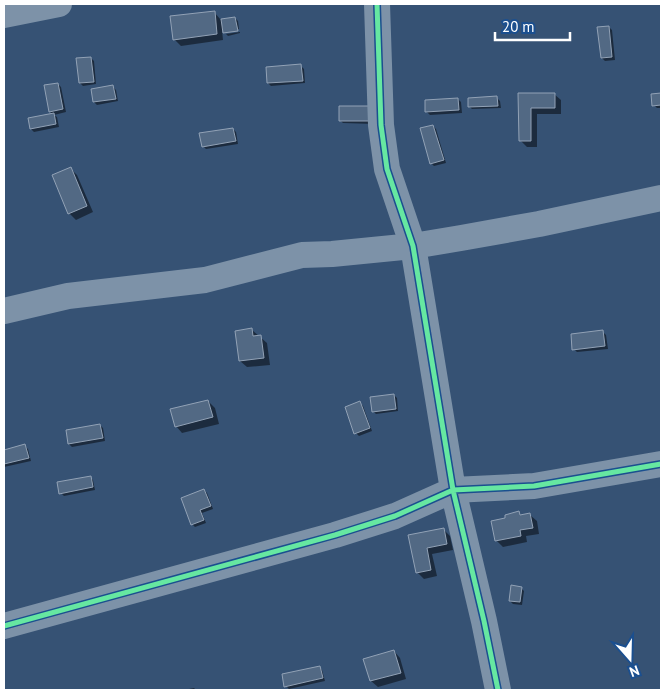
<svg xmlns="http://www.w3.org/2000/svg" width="665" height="694" font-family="'PT Sans',sans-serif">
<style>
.shadow{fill:#0007}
.building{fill:#526984;stroke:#92a2b6}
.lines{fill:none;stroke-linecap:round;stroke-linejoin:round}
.street{stroke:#7d92a8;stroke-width:26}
.cycleway-casing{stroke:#1b4f8f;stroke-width:8}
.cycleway{stroke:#66e7a1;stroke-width:5}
</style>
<rect width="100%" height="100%" fill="#365274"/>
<!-- shadow -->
<path class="shadow" d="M214,12L221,20L235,18L238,21L239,29L225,32V33L222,30L223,40L181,46L174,39Z
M609,27L612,30L615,60L605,61L602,58Z
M240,32V33L228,36L226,34Z
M91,58L94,61L96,84L83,86L80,83Z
M301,66L304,69L305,83L271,86L268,83Z
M58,84L61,87L66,112L54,115L57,117L59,127L34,132L31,129L53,115L50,112Z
M113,87L116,90L118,101L97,105L94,102L92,90Z
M519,94H554L561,100V114H537V147H527L520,140Z
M661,94V108H657L654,105L653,95Z
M497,98L500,101L501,108L472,109L469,106Z
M458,99L461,102L462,113L430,115L427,112Z
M374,110V124L343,123L340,120Z
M433,126L436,129L446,163L434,166L431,163Z
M233,129L236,132L238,144L206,149L203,146Z
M71,169L77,175L93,212L76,220L69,213Z
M252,330L267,343L270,365L247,367L240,361Z
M603,332L606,335L608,349L577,352L574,349Z
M394,395L397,398L398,411L376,414L373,411Z
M208,401L215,408L219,424L182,433L176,426Z
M360,403L363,406L372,431L359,436L356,433Z
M100,425L103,428L105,441L72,447L69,444Z
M25,446L28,449L31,461L4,467V451Z
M90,477L93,480L95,490L64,496L61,493Z
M204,490L207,493L213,509L202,513L206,523L195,527L192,524Z
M519,513L522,516L530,515L537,521L539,534L526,536L527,542L503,547L496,540L507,519Z
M444,530L450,536L453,550L432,554L437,576L424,579L417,572L410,536Z
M521,588L524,591L522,605L513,604L510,601Z
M394,651L400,658L406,679L378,687L371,681L365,659Z
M319,667L322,670L325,681L289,689L286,686Z
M194,688L196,690H184Z"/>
<!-- building -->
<path class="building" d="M215,11L217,34L173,40L170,16Z
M235,17L238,31L223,33L221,19Z
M609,26L612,57L601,58L597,27Z
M91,57L94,82L79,83L76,58Z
M301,64L303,81L267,83L266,67Z
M58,83L63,109L49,112L44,85Z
M113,85L116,99L93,102L91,89Z
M518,93H555V108H531V141H519Z
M661,93V105L652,106L651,94Z
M497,96L498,106L468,107V98Z
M458,98L459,110L425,112V100Z
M339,106H372V121H339Z
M54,113L56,124L30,129L28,118Z
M433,125L444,160L430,164L420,128Z
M233,128L236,141L202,147L199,133Z
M71,167L87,206L68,214L52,175Z
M252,328L253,336L261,335L264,358L239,361L235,331Z
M603,330L605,346L572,350L571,334Z
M394,394L396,409L372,412L370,397Z
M208,400L213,417L175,427L170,409Z
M360,401L370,428L354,434L345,407Z
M100,424L103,438L68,444L66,430Z
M25,444L29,458L4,464V450Z
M91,476L93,487L59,494L57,482Z
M204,489L211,506L200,510L204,520L191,525L181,498Z
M519,511L520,515L530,513L533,528L520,530L521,536L495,541L491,521L505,518V515Z
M444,528L447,544L427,548L431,570L416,573L408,535Z
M511,585L522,587L520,602L509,601Z
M394,650L401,673L370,681L363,659Z
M320,666L323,678L284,687L282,674Z"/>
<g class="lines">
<!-- street -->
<path class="street" d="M377,4L381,125L387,169L413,246L453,490L484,621L498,690
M4,15L59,4
M4,311L68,296L205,280L302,255L332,254L413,246L461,238L539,224L661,198
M4,626L335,535L395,516L453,490L534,486L661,464"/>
<!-- cycleway casing -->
<g class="cycleway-casing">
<path id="cycleway" d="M377,4L381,125L387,169L413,246L453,490L484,621L498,690
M4,626L335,535L395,516L453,490L534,486L661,464"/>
</g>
<!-- cycleway -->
<use href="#cycleway" class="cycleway"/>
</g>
<!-- border -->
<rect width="665" height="694" fill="none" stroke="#ffffff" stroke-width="10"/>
<!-- north arrow -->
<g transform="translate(630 659) rotate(160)" stroke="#1b4f8f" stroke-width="4" paint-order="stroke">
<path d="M0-4L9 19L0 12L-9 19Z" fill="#ffffff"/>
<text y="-8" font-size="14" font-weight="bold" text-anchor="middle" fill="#ffffff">N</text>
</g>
<!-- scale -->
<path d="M495 32v8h75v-8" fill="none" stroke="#ffffff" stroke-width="2.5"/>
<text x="502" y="32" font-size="15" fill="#ffffff" stroke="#1b4f8f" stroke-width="4" paint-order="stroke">20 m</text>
</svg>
